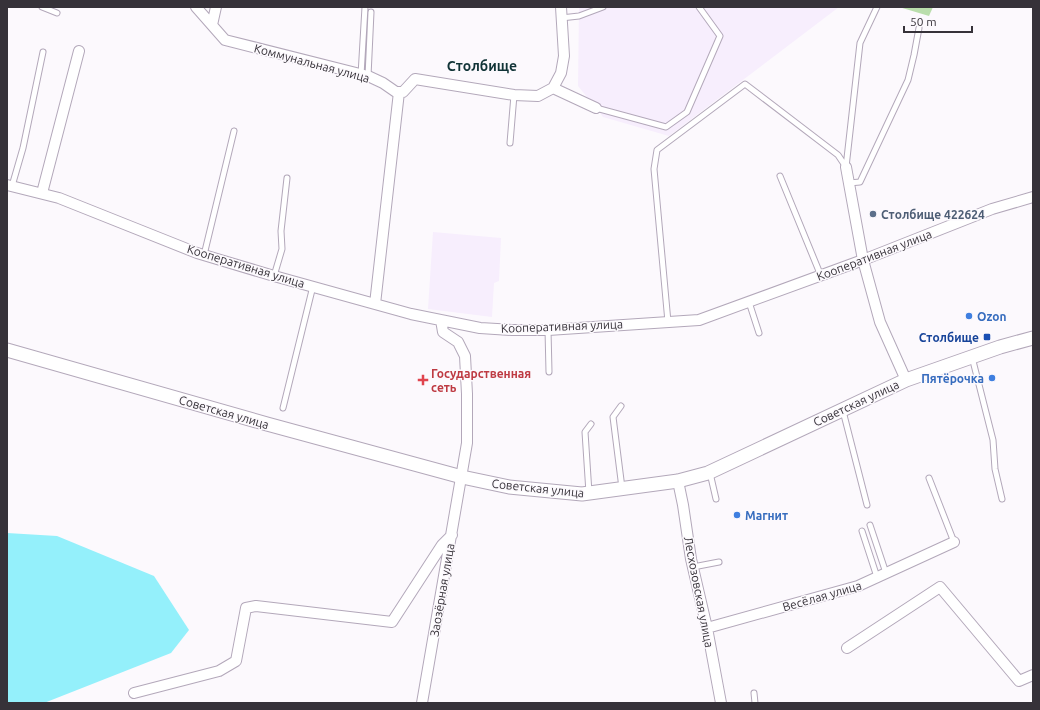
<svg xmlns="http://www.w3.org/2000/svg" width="1040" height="710" font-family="Ubuntu,sans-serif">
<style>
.built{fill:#f7eefd}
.green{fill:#badeac}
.water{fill:#94f0fb}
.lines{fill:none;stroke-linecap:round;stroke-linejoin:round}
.service-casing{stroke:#b3a8ba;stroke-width:7}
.minor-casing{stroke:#b3a8ba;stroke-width:12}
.tertiary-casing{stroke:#b3a8ba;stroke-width:15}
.service{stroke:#fff;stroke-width:5}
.minor{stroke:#fff;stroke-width:10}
.tertiary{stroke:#fff;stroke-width:13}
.service-dot{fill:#5c6f8a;stroke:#fcf9fd;stroke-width:1.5}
.shop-dot{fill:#3f7fe0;stroke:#fcf9fd;stroke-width:1.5}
.transit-dot{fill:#1a4fb4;stroke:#fcf9fd;stroke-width:1.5}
.health-dot{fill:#e0444e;stroke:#fcf9fd;stroke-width:1.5}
.labels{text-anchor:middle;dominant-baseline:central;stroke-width:3;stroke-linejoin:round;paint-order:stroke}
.street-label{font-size:12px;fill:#363239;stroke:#fcf9fd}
.service-label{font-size:12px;font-weight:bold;fill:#4e5e75;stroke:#fcf9fd;text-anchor:start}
.shop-label{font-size:12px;font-weight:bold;fill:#366cbe;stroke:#fcf9fd;text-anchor:start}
.transit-label{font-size:12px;font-weight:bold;fill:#164399;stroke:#fcf9fd;text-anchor:end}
.health-label{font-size:12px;font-weight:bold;fill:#be3a42;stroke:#fcf9fd;text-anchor:start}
.quarter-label{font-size:14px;font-weight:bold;fill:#113437;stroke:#fcf9fd}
</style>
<rect width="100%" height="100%" fill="#fcf9fd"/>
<!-- built -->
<path class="built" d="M579,7H839L669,136L603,117L578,86Z
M433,232L501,238L499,281L494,283L492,317L428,309Z"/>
<!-- green -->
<path class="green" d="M899,7H933L929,16Z"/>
<!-- water -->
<path class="water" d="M7,533L57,536L154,576L189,630L171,653L44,703H7Z"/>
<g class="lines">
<!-- service casing -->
<g class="service-casing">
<path id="service" d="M42,7L57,13
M561,18L579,16L603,7
M361,75L365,7
M368,76L371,12
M596,108L666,127L687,112L720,36L699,7
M510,143L514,95
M846,167L860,43L877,7
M780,176L821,276
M849,183L860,182L908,80L914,55L919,28
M12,186L23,148L43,52
M204,255L234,131
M274,276L282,249L281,231L287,178
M749,302L759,333
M668,322L654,169L657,150L745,84L838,155L846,167
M548,330L549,372
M972,357L993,440L995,469L1002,499
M621,406L613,417L622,488
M283,408L313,286
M843,411L867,505
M710,473L716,499
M929,478L954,542
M589,493L585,432L591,424
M870,525L886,573
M862,531L877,577
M693,567L719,562
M754,693L755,703"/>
</g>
<!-- minor casing -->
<g class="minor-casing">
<path id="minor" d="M196,7L225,40L368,76L383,83L396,92H403L415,79L514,95L538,96L553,88L596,108
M212,25L216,7
M553,88L561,73L564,56L561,7
M846,167L863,260L880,322L906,380
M7,185L59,198L197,253L274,276L411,314L480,328L512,330H548L699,320L863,260L992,209L1033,197
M42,193L79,51
M375,304L399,92
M678,481L683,505L691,559L707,628L721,703
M707,628L858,586L954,542
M847,648L940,587L1019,681L1033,675
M134,693L219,671L236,661L246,608L256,606L392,622L442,545L452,535
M422,703L467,443V394L465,356L458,342L443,332L441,320"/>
</g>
<!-- tertiary casing -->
<g class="tertiary-casing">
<path id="tertiary" d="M7,350L267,424L462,477L509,487L582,494L678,481L708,473L906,380L1000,347L1033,338"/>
</g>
<!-- service -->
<use href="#service" class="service"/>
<!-- minor -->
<use href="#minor" class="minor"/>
<!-- tertiary -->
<use href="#tertiary" class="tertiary"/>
</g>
<!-- markers -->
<circle class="service-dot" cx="873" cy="214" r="4"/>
<g class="shop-dot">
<circle cx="969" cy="316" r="4"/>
<circle cx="992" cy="378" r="4"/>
<circle cx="737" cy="515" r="4"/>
</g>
<rect class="transit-dot" x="983" y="333" width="8" height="8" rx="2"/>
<path class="health-dot" d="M421 374h4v4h4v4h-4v4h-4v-4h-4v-4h4z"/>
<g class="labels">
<!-- street labels -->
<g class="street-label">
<text transform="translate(312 63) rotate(15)">Коммунальная улица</text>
<text transform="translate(874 255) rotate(-21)">Кооперативная улица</text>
<text transform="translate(246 266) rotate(17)">Кооперативная улица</text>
<text transform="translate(562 326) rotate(-2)">Кооперативная улица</text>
<text transform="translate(856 403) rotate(-25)">Советская улица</text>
<text transform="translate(224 412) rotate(16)">Советская улица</text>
<text transform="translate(538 488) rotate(6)">Советская улица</text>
<text transform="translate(442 590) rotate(-80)">Заозёрная улица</text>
<text transform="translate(699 592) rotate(79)">Лесхозовская улица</text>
<text transform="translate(822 596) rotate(-16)">Весёлая улица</text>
</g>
<!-- service labels -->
<g class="service-label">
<text x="881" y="214">Столбище 422624</text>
</g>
<!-- shop labels -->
<g class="shop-label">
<text x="977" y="316">Ozon</text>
<text x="984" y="378" text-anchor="end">Пятёрочка</text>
<text x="745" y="515">Магнит</text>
</g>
<!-- transit labels -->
<g class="transit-label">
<text x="979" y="337">Столбище</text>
</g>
<!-- health labels -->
<g class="health-label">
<text x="431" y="373">Государственная<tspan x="431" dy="14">сеть</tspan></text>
</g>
<!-- quarter labels -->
<g class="quarter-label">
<text x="482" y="66">Столбище</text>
</g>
</g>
<!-- border -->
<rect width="1040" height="710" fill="none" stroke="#363239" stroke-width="16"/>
<!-- scale -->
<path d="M904 26v6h68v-6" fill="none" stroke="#363239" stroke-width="2"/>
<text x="910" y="26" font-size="12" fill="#363239" stroke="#fcf9fd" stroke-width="3" paint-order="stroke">50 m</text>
</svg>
